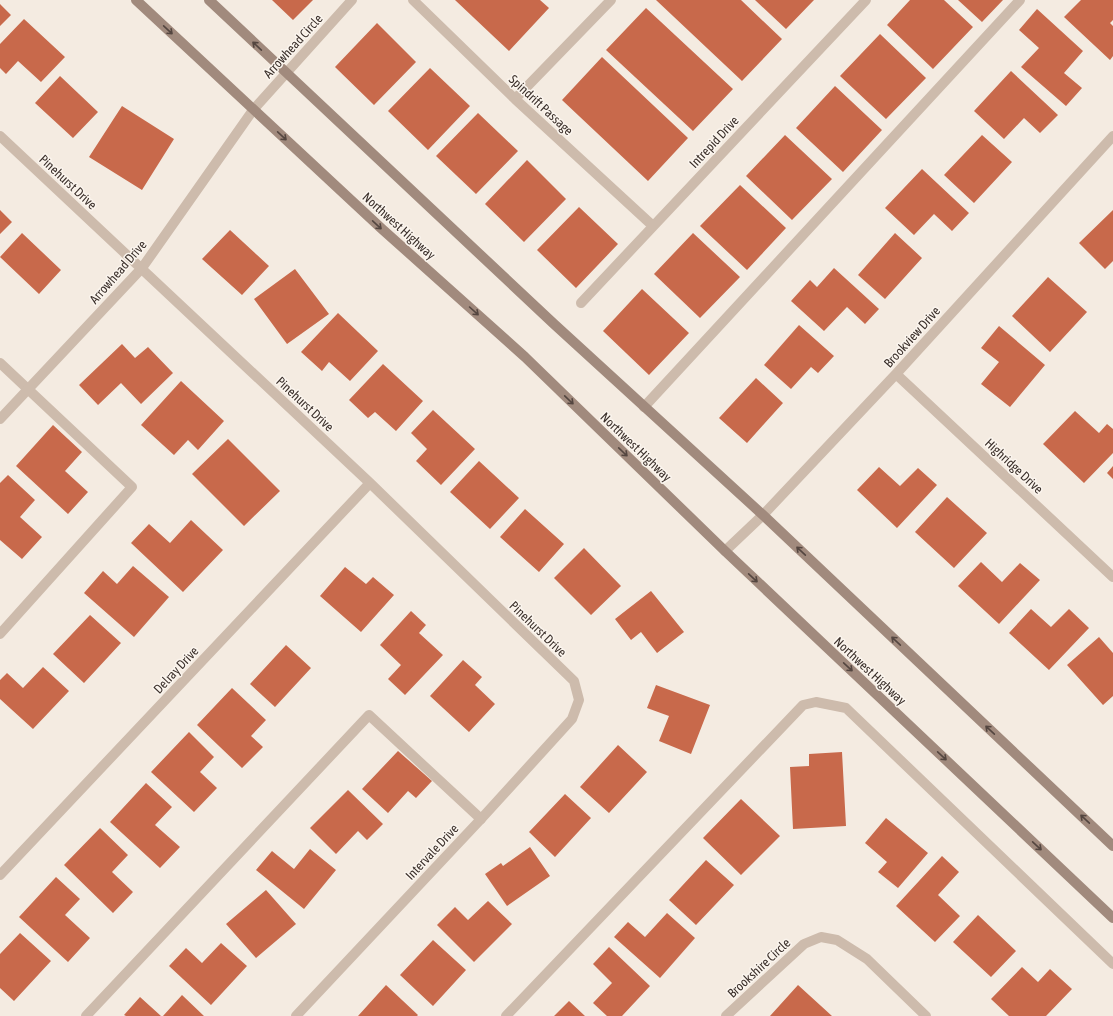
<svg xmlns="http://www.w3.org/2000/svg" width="1113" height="1016" font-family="'Asap Condensed',sans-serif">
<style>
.building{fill:#c8694b}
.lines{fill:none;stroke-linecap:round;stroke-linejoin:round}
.lane{stroke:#cdbbac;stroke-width:10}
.street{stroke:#cdbbac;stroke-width:10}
.secondary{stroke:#a18a7d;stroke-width:10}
.oneway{stroke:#544640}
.labels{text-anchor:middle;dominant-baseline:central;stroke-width:3;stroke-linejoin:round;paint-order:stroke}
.street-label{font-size:13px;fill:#3b302b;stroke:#fbf5ee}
</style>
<rect width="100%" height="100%" fill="#f4ebe1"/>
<!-- building -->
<path class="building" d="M272,0H313L293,20Z
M455,0H540L549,8L509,51Z
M656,0H741L782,39L742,81Z
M755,0H814L786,29Z
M910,0H944L973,27L933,69L887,25Z
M958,0H1003L982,22Z
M1081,0H1113V20L1110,23L1113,26V56L1110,60L1064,17Z
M0,4L11,15L0,26Z
M646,8L733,89L693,131L606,50Z
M1037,9L1083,51L1064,73L1082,88L1066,106L1021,67L1039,48L1019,30Z
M24,19L65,57L41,82L18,61L6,74L0,68V44Z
M377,23L416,62L374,105L335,67Z
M880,34L926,78L886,119L840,76Z
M602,57L688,138L648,181L562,100Z
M430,68L470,106L428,150L388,111Z
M1011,71L1058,115L1040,133L1024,118L1004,139L974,111Z
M60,76L98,112L73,138L35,103Z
M835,86L882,130L843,172L796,128Z
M122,106L174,139L142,190L89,157Z
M478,113L518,151L476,194L436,156Z
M785,135L832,179L792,220L746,176Z
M982,135L1012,162L974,203L944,175Z
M527,160L566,199L524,242L485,204Z
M922,169L969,213L952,231L934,214L914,235L885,208Z
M740,185L786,228L747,270L700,226Z
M579,207L618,244L576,288L537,250Z
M0,210L12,222L0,234Z
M1113,210V261L1105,269L1079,243Z
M230,230L269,266L242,295L202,259Z
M22,233L61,270L39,294L0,257Z
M693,233L740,277L700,318L654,274Z
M895,233L922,258L885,299L858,275Z
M834,268L879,309L865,324L847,307L824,331L791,301L810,280L817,287Z
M295,269L329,314L287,344L254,299Z
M1048,277L1087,312L1050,352L1012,316Z
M642,289L689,333L649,375L603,331Z
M338,313L378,351L350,381L329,362L322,371L301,352Z
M799,325L834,356L818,373L811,367L791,389L764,365Z
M999,326L1045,365L1010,407L981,384L999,362L981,348Z
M122,344L135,358L148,347L173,373L141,404L121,383L98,405L79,385Z
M383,364L423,401L396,431L375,412L368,418L349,400Z
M756,378L783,403L747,443L719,418Z
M181,381L224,421L198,450L188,440L174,455L141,425Z
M433,410L475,449L441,485L416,461L427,449L411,433Z
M1075,411L1099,433L1107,424L1113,429V453L1084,483L1043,444Z
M53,425L82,452L65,471L88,492L68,514L16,466Z
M228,439L280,491L244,526L192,474Z
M479,461L519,498L490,529L450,492Z
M1113,466V479L1107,473Z
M879,467L900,486L918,468L937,485L897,528L857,490Z
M8,475L35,500L20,517L42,537L22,559L0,540V483Z
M947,497L987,533L954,568L915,532Z
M525,509L564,544L539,572L500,537Z
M191,520L223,550L183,592L131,543L149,524L170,543Z
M584,548L621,586L591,615L554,578Z
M981,562L1002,582L1020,563L1040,580L999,624L958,586Z
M133,566L169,597L134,637L84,593L103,571L117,584Z
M345,567L366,584L373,577L394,595L361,632L320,596Z
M651,591L684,632L657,653L641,632L631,640L615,619Z
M1031,609L1051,627L1069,609L1089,628L1049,670L1009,633Z
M411,611L426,625L419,633L443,655L405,695L388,679L401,665L380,645Z
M90,615L121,643L84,683L53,654Z
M1099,637L1113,653V696L1103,705L1067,665Z
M286,645L311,668L275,707L250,684Z
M463,660L482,677L475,685L495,704L469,732L430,696Z
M43,667L69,691L33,729L0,699V680L7,673L23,688Z
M656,685L710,705L691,754L659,741L669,716L647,708Z
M232,688L266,720L251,736L263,747L242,768L197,725Z
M189,732L214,757L200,772L217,788L194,812L151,772Z
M618,745L647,772L609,813L580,787Z
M398,751L432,781L416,798L408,791L388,813L362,789Z
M842,752L846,826L793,829L790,767L809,766V754Z
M146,783L172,807L155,825L180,847L160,868L110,822Z
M348,790L383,824L367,840L358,831L336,854L310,828Z
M565,794L591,818L555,857L529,832Z
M741,799L780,836L741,875L703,838Z
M886,818L928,853L898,888L878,872L887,862L865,843Z
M100,828L128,855L112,872L133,892L113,913L64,865Z
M530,847L550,876L507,906L485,874L501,863L503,866Z
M310,849L336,870L304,909L256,870L272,851L294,869Z
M942,856L959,872L938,895L960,916L935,942L896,906Z
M706,860L734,885L696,925L669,900Z
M56,877L80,899L65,915L90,938L68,962L19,917Z
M266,890L296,924L256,958L226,924Z
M488,901L512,924L474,962L437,925L455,907L468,920Z
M667,913L695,938L660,978L614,937L628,922L645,937Z
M978,915L1016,951L991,977L953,942Z
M20,933L51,961L14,1001L0,988V954Z
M433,940L466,970L433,1006L400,975Z
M221,943L247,966L211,1005L169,966L186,948L202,963Z
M609,947L650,986L622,1016H607L593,1003L612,983L593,964Z
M1022,967L1038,982L1050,969L1072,989L1046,1016H1009L991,999Z
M386,985L418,1015L417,1016H358Z
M798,985L832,1016H770Z
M182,995L204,1016H163Z
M140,997L161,1016H126L124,1015Z
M569,1001L585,1016H554Z"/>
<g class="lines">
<!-- lane -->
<path class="lane" d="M0,363L132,487L0,634
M644,407L1020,0
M86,1016L369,715L481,819
M506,1016L803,705L816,702L846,708L1113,964"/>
<!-- street -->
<path class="street" d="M413,0L515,99L653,226
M515,99L611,0
M0,136L370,483L574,681L579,700L572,719L481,819L296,1016
M581,303L866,0
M896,374L1113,577
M0,419L142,268L253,110L352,0
M725,551L763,515L896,374L1113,136
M0,875L370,483
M726,1016L804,944L821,937L837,940L867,959L926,1016"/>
<!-- secondary -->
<path class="secondary" d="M136,0L382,229L525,357L725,551L1113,918
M209,0L554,324L763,515L1113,846"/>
</g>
<!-- one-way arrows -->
<defs><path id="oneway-shaft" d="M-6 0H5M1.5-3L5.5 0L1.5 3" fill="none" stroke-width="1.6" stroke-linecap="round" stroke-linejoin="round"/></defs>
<g class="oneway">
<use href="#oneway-shaft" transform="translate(168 30) rotate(43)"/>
<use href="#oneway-shaft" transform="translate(257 46) rotate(-137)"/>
<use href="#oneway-shaft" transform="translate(282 136) rotate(43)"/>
<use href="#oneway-shaft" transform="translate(377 225) rotate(43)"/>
<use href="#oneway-shaft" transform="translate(474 311) rotate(42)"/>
<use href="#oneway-shaft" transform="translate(569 400) rotate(44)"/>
<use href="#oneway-shaft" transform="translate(623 452) rotate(44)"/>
<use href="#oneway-shaft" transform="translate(801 551) rotate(-137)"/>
<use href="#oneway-shaft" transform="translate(753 578) rotate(43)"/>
<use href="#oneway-shaft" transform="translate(896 641) rotate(-137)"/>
<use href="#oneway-shaft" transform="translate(848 667) rotate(43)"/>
<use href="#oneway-shaft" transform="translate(990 730) rotate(-137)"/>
<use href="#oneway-shaft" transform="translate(942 756) rotate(43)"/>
<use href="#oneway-shaft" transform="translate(1085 819) rotate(-137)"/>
<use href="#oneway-shaft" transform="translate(1037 846) rotate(43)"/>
</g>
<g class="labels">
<!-- street labels -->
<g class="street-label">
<text transform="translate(293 46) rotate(-48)">Arrowhead Circle</text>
<text transform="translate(541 105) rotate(43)">Spindrift Passage</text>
<text transform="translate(714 142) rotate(-47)">Intrepid Drive</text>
<text transform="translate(68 182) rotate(43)">Pinehurst Drive</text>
<text transform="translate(399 226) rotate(42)">Northwest Highway</text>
<text transform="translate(118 272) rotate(-49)">Arrowhead Drive</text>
<text transform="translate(912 337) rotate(-48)">Brookview Drive</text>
<text transform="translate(305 404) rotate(43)">Pinehurst Drive</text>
<text transform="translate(636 447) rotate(44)">Northwest Highway</text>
<text transform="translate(1014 466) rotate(43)">Highridge Drive</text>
<text transform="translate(538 629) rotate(44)">Pinehurst Drive</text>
<text transform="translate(176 670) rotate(-47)">Delray Drive</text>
<text transform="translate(870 671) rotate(43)">Northwest Highway</text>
<text transform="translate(432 852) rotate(-47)">Intervale Drive</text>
<text transform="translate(759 968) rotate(-43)">Brookshire Circle</text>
</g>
</g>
</svg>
